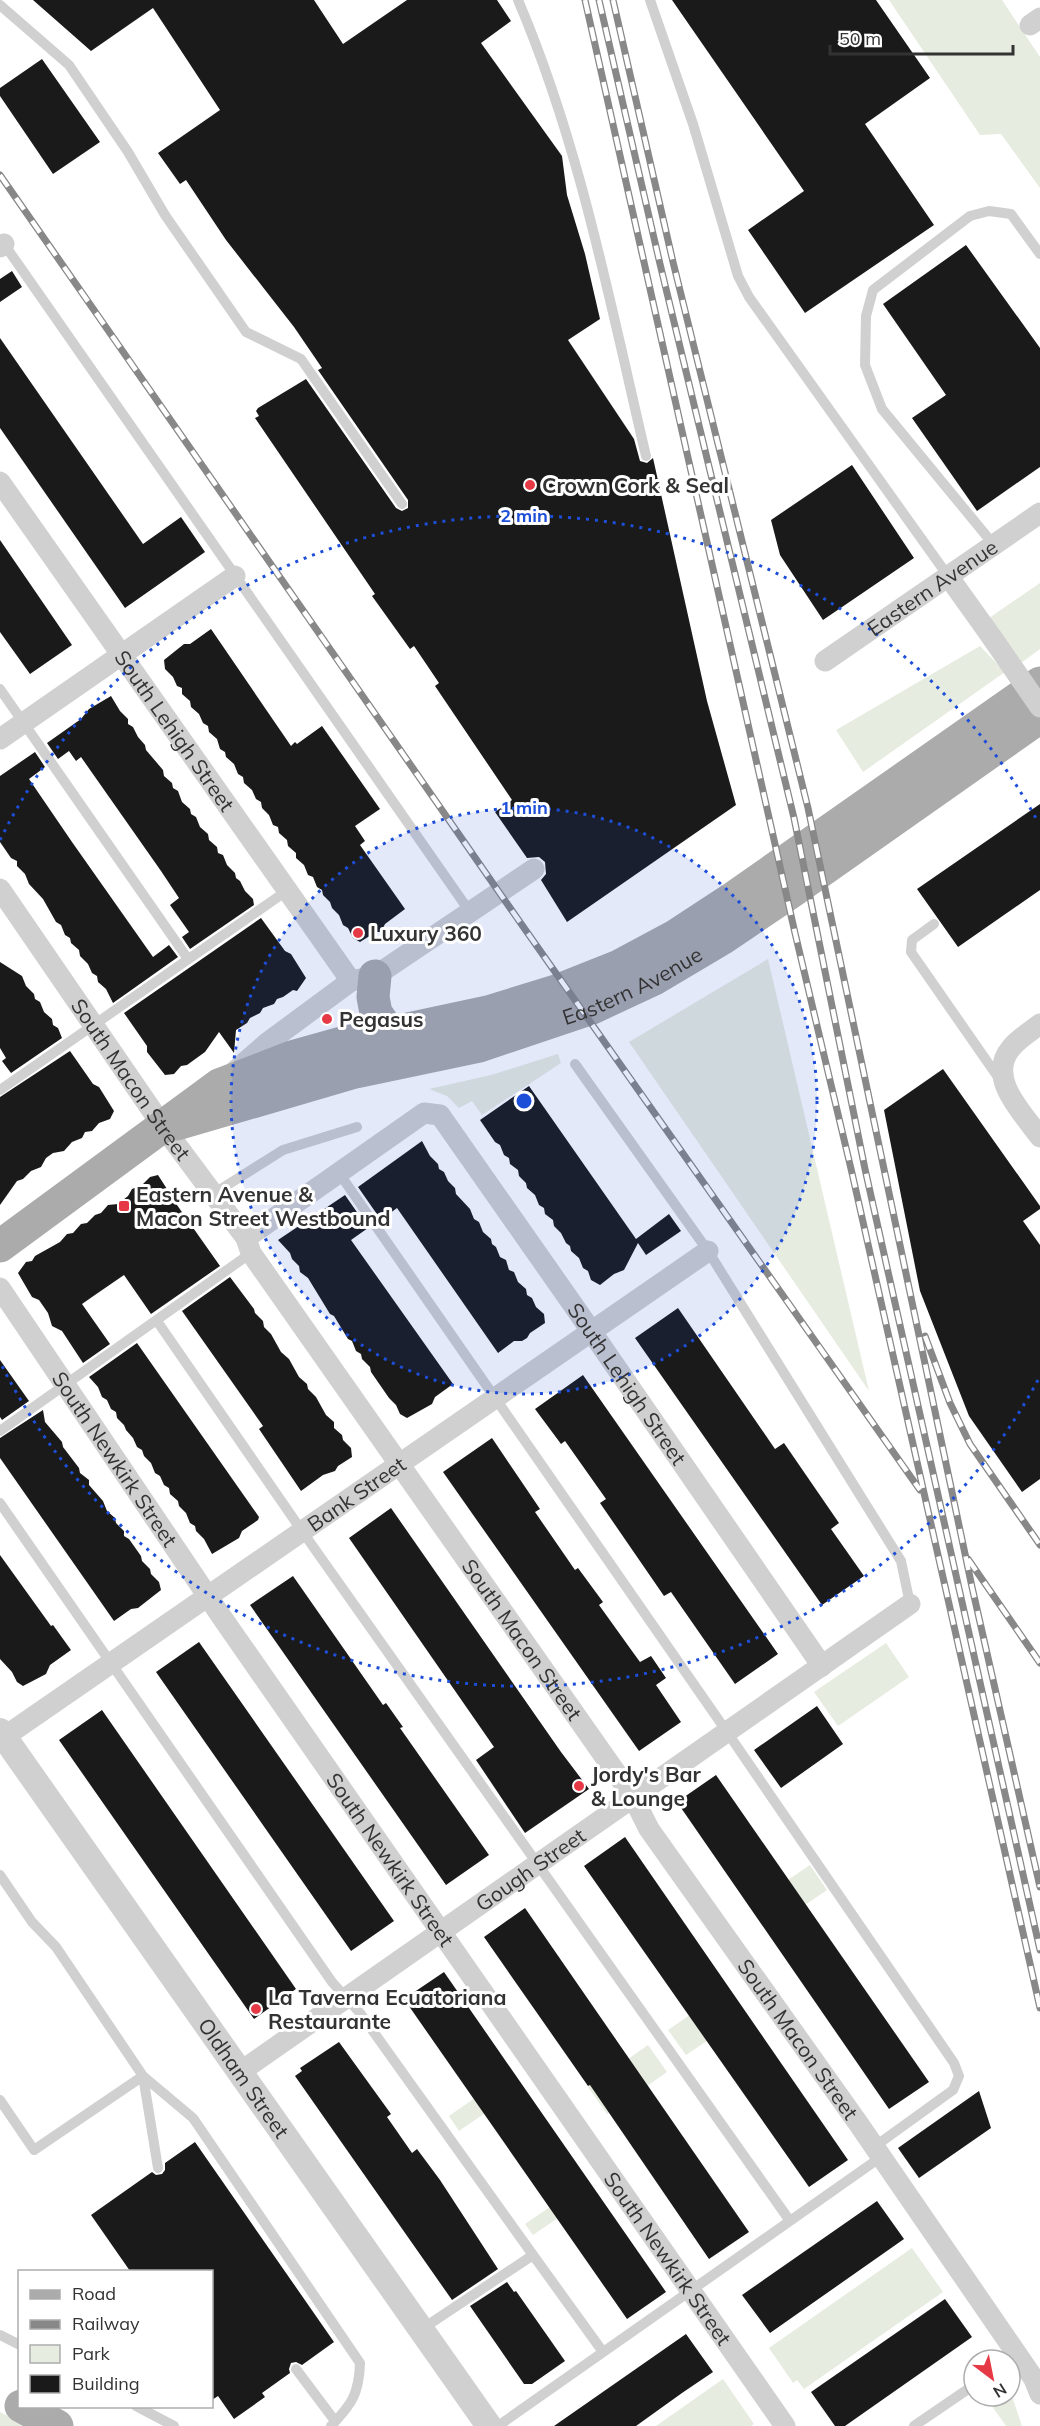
<svg xmlns="http://www.w3.org/2000/svg" width="1040" height="2426" font-family="Mulish,sans-serif">
<style>
.green{fill:#e6ecdf}
.building{fill:#1a1a1a}
.lines{fill:none;stroke-linecap:round;stroke-linejoin:round}
.service{stroke:#d0d0d0;stroke-width:10}
.minor{stroke:#d0d0d0;stroke-width:21}
.tertiary{stroke:#d0d0d0;stroke-width:26}
.primary{stroke:#ababab;stroke-width:33}
.rail-casing{stroke:#888;stroke-width:7}
.rail{stroke:#fff;stroke-width:4.5;stroke-dasharray:14;stroke-linecap:butt}
.minor-bridge{stroke:#d0d0d0;stroke-width:21}
.ring{fill:none;stroke:#1d4ed8;stroke-width:3;stroke-dasharray:3 6}
.poi-dot{fill:#e63946;stroke:#fff;stroke-width:2}
.labels{text-anchor:middle;dominant-baseline:central;stroke-width:6;stroke-linejoin:round;paint-order:stroke}
.poi-label{font-size:21px;font-weight:bold;fill:#333;stroke:#fff;text-anchor:start}
.street-label{font-size:21px;fill:#333;stroke:#fff}
.centre{fill:#1d4ed8;stroke:#fff;stroke-width:3}
.ring-label{font-size:18px;text-anchor:middle;font-weight:bold;fill:#1d4ed8;stroke:#fff;stroke-width:6;stroke-linejoin:round;paint-order:stroke}
</style>
<rect width="100%" height="100%" fill="#fff"/>
<!-- green -->
<path class="green" d="M889,0H1002L1040,57V188L1001,134L980,135Z
M1040,583V649L1021,663L989,618Z
M980,646L1005,672L863,772L836,730Z
M768,959L869,1391L629,1042Z
M558,1054L561,1063L482,1115L472,1101L459,1108L447,1096L429,1089L491,1075Z
M886,1643L909,1677L838,1726L814,1692Z
M810,1865L827,1890L767,1931L750,1906Z
M729,1988L747,2014L686,2055L668,2030Z
M648,2045L667,2072L607,2114L588,2087Z
M512,2072L523,2087L459,2131L449,2116Z
M588,2181L596,2192L533,2235L525,2224Z
M912,2248L943,2292L804,2389L797,2380L793,2383L769,2348Z
M723,2379L754,2424L751,2426H656Z
M1010,2390L1022,2426H1006L985,2396H1010Z
M0,2412L26,2426H0Z"/>
<!-- building -->
<path class="building" d="M33,0H314L343,44L407,0H497L511,21L481,43L562,156L567,195L585,254L600,319L568,340L634,439L640,461L647,463L653,458L707,701L736,805L567,922L541,880L546,874L545,862L539,857L527,858L495,812L512,800L435,686L439,683L414,646L410,649L372,596L375,594L255,418L259,416L256,411L258,408L306,379L396,508L402,511L408,508V500L318,370L322,368L294,327L226,240L186,180L180,184L158,153L220,110L153,8L91,51Z
M672,0H876L930,78L865,124L934,225L805,313L748,230L804,191Z
M42,59L100,142L53,174L0,96V88Z
M966,245L1040,348V467L977,511L912,418L946,395L883,304Z
M12,271L22,287L0,302V279Z
M0,338L143,544L181,517L205,552L125,608L0,428Z
M852,465L914,558L823,620L780,555L771,520Z
M0,540L72,645L30,674L0,632Z
M211,629L291,746L295,742L297,744L322,726L380,809L355,826L365,841L360,845L405,909L385,924L381,932H376L360,942L353,938L348,928L343,925L339,915L332,908L330,902L323,895L322,890L317,887L313,877L308,875L304,865L296,858V853L288,846L287,840L279,833L278,827L273,825L269,815L262,808L261,802L256,799L252,790L244,783L243,777L238,774L234,764L226,757L225,752L220,749L217,739L209,732L208,726L203,723L199,714L191,707L190,701L182,694V688L177,686L173,677L165,669L164,660L184,644H190Z
M111,696L120,711L128,719V724L133,727L138,737L145,745L146,750L163,770L164,776L172,783L173,788L178,791L182,802L190,809L191,814L196,817L200,827L208,834L209,840L217,847L218,853L223,855L227,865L235,873L236,878L240,881L245,891L253,899L254,905L190,949L182,937L189,932L170,905L179,898L161,871L81,757L76,761L69,751L58,759L47,743L81,719L89,709Z
M35,752L45,767L29,779L72,842L153,957L169,945L178,957L113,1003L106,989L98,982L97,976L92,973L88,964L80,956L79,950L71,943L70,938L65,935L61,925L56,922L43,899L29,884L25,874L17,866V861L11,858L0,842V776Z
M1040,804V890L958,947L917,889Z
M261,918L285,951L291,954L306,978L297,991L293,990L283,997L277,999L274,1004L263,1008L260,1013L250,1018L247,1023L236,1030L234,1053L219,1032L205,1052L187,1065L181,1066L174,1074L165,1075L147,1052V1046L124,1013Z
M0,962L22,976L26,986L34,994L35,999L40,1002L44,1012L52,1019L53,1025L58,1028L62,1038L11,1073L2,1061L6,1058L0,1048Z
M70,1051L93,1084L99,1087L114,1111L110,1119L99,1123L92,1131L85,1132L82,1138L72,1142L64,1151L53,1153L46,1158L41,1167L31,1171L23,1179L17,1181L0,1205V1097Z
M943,1069L1040,1206V1209L1023,1221L1040,1245V1479L1022,1492L969,1416L920,1291L884,1110Z
M529,1086L636,1239L669,1214L681,1231L646,1255L638,1243L624,1270L614,1274L600,1285L591,1280L588,1271L583,1268L579,1258L571,1251L570,1246L566,1243L561,1233L554,1226L553,1220L545,1214L544,1208L539,1205L535,1195L527,1188L526,1183L519,1176L518,1170L510,1164L509,1158L504,1155L500,1145L495,1142L480,1120Z
M422,1141L430,1156L438,1164L439,1169L444,1172L448,1181L455,1188L456,1194L470,1209L474,1219L479,1222L483,1232L491,1239L492,1244L496,1247L500,1257L506,1260L509,1270L514,1272L518,1282L526,1289L527,1295L532,1298L536,1307L544,1314L545,1323L530,1333L527,1338L522,1341H514L498,1353L397,1208L381,1220L358,1187Z
M158,1175L167,1189L176,1197L177,1205L220,1266L151,1314L124,1275L92,1297L82,1304L110,1344L83,1363L62,1331L52,1326L48,1313L39,1300L32,1297L18,1273L26,1262L32,1261L35,1256L60,1242L67,1234L73,1233L81,1224L87,1223L95,1215L101,1213L108,1205L118,1204L128,1196L132,1189L142,1185L150,1177Z
M345,1195L368,1228L351,1240L453,1384L435,1397L432,1404L407,1418L400,1414L396,1405L389,1398L371,1372L370,1367L362,1359L361,1354L356,1351L352,1341L348,1339L334,1316L330,1314L308,1278L300,1272L299,1266L292,1259L290,1253L278,1240Z
M230,1277L254,1309L255,1313L263,1321L264,1327L271,1334L281,1352L289,1359L299,1377L307,1384L308,1389L316,1397L326,1415L334,1422V1428L342,1435L343,1440L351,1448L352,1457L338,1466L335,1471L323,1475L301,1491L259,1429L263,1426L182,1311Z
M678,1308L775,1449L784,1443L839,1523L831,1529L864,1576L822,1605L635,1338Z
M137,1343L259,1517L258,1520L242,1531L239,1538L212,1554L204,1539L196,1531L195,1526L190,1523L186,1513L179,1506L178,1501L170,1494L169,1488L164,1485L160,1476L155,1473L151,1463L144,1456L142,1450L137,1447L133,1438L126,1430L124,1425L117,1418L116,1412L111,1409L107,1400L102,1397L98,1387L89,1377Z
M0,1360L29,1401L2,1420L0,1417Z
M583,1375L778,1654L735,1684L671,1592L664,1596L600,1503L606,1499L565,1441L561,1444L535,1409Z
M43,1410L45,1422L62,1442L63,1447L79,1468L80,1473L89,1480V1485L103,1501L107,1511L115,1518L116,1523L124,1531V1536L129,1539L141,1556L142,1561L150,1569L151,1574L159,1582L161,1590L138,1608L131,1609L114,1621L0,1458V1438Z
M492,1438L540,1509L535,1512L575,1570L578,1568L603,1602L599,1605L632,1651L640,1662L651,1656L666,1678L656,1685L681,1722L639,1751L443,1472Z
M391,1508L561,1752L589,1789L525,1833L476,1760L494,1747L349,1538Z
M0,1555L51,1626L53,1625L71,1650L50,1665L46,1674L23,1686L17,1682L12,1672L0,1659Z
M293,1576L383,1705L386,1703L403,1727L400,1728L489,1855L446,1885L250,1605Z
M199,1642L394,1921L351,1951L156,1672Z
M817,1706L843,1744L781,1788L754,1750Z
M102,1710L296,1989L254,2019L59,1740Z
M716,1775L929,2082L889,2109L677,1802Z
M625,1837L848,2160L809,2187L584,1866Z
M525,1908L749,2232L709,2259L590,2085L588,2086L484,1937Z
M444,1972L666,2292L627,2319L404,1999Z
M339,2042L391,2114L387,2117L412,2153L417,2149L440,2180L498,2269L452,2300L295,2076L302,2071L300,2068Z
M979,2091L991,2128L919,2178L898,2148Z
M195,2142L334,2342L302,2365L296,2362L291,2363L289,2369L290,2373L262,2393L265,2397L234,2419L218,2396L212,2400V2271H130L91,2215L152,2172L156,2175L162,2174L165,2170V2163Z
M877,2201L904,2239L770,2333L742,2295Z
M507,2282L514,2292L516,2291L565,2361L532,2384H524L470,2306Z
M945,2299L972,2337L845,2426H835L811,2392Z
M686,2334L713,2372L682,2393L636,2426H554Z"/>
<g class="lines">
<!-- service -->
<path class="service" d="M518,0C580,145 610,303 646,456
M650,0L693,124L738,276L749,297L948,576
M0,5L69,65L128,152L165,215L246,332L301,359L402,504
M4,244L470,912
M994,545L882,409L865,365L866,316L873,290L970,216L989,211L1011,214L1040,254
M0,689L188,959
M934,924L912,940L911,952L1000,1080
M575,1064L708,1251L901,1561L910,1604
M0,1090L288,890
M339,1173L727,1732L954,2063L959,2076L953,2090L874,2147
M213,1194L283,1150L357,1127
M157,1321L302,1531L790,2221
M0,1431L251,1253
M0,1503L332,1982L360,2013L533,2255L422,2329
M0,1875L32,1922L56,1947L143,2076L34,2150L0,2100
M143,2076L193,2118L360,2363C359,2394 352,2404 331,2426
M143,2076L158,2168
M533,2255L603,2352
M0,2335L20,2345
M296,2369L335,2421
M136,2406L174,2426
M498,2426L881,2157
M914,2426L974,2385"/>
<!-- minor -->
<g class="minor">
<path d="M1030,25L1040,18"/>
<path d="M0,247L4,244"/>
<path id="s1" d="M0,482L351,981"/>
<path d="M948,576L993,639"/>
<path id="s2" d="M825,661L1040,513"/>
<path d="M0,739L235,576"/>
<path id="s3" d="M0,889L164,1128L246,1238L251,1253L633,1797L649,1829L858,2123L1034,2379L1040,2394"/>
<path d="M1040,1024C1031,1031 1018,1039 1011,1048C986,1078 1023,1113 1040,1137"/>
<path d="M235,1071L267,1043L351,981L375,976L534,869"/>
<path id="s4" d="M246,1238L424,1113L440,1115L578,1312L822,1666"/>
<path id="s5" d="M0,1288L221,1616L785,2426"/>
<path id="s6" d="M4,1737L708,1251"/>
<path id="s7" d="M240,2072L910,1604"/>
</g>
<!-- tertiary -->
<path class="tertiary" id="s8" d="M0,1731L489,2426"/>
<!-- primary -->
<g class="primary">
<path d="M375,976L373,997L376,1013L390,1033"/>
<path id="s9" d="M177,1124L355,1072L479,1046L592,1008L654,979L723,938L791,892L1040,717"/>
<path d="M0,1246L219,1085L292,1057L342,1043L488,1012L556,991L619,966L675,936L733,898L1040,683"/>
<path d="M21,2406L57,2426"/>
</g>
<!-- rail casing -->
<g class="rail-casing">
<path id="rail" d="M585,0L795,933L852,1173L1040,2008
M599,0L660,264L794,818L865,1169L1040,1950
M613,0L673,262L808,808L972,1587L1040,1887
M0,175L522,925L920,1490
M925,1336L950,1403L970,1444L1040,1545
M968,1559L1040,1663"/>
</g>
<!-- rail -->
<use href="#rail" class="rail"/>
<!-- minor-bridge -->
<path class="minor-bridge" d="M993,639L1040,707"/>
</g>
<!-- distance rings -->
<circle cx="524" cy="1101" r="293" fill="#1d4ed8" fill-opacity=".12"/>
<g class="ring">
<circle cx="524" cy="1101" r="293"/>
<path d="M1038 1380A585 585 0 0 1 0 1362M0 840A585 585 0 0 1 1038 822"/>
</g>
<!-- markers -->
<g class="poi-dot">
<circle cx="530" cy="485" r="6"/>
<circle cx="358" cy="933" r="6"/>
<circle cx="327" cy="1019" r="6"/>
<rect x="118" y="1200" width="12" height="12" rx="3"/>
<circle cx="579" cy="1786" r="6"/>
<circle cx="256" cy="2009" r="6"/>
</g>
<g class="labels">
<!-- poi labels -->
<g class="poi-label">
<text x="542" y="485">Crown Cork &amp; Seal</text>
<text x="370" y="933">Luxury 360</text>
<text x="339" y="1019">Pegasus</text>
<text x="136" y="1194">Eastern Avenue &amp;<tspan x="136" dy="24">Macon Street Westbound</tspan></text>
<text x="591" y="1774">Jordy's Bar<tspan x="591" dy="24">&amp; Lounge</tspan></text>
<text x="268" y="1997">La Taverna Ecuatoriana<tspan x="268" dy="24">Restaurante</tspan></text>
</g>
<!-- street labels -->
<g class="street-label">
<text stroke="none"><textPath href="#s2" startOffset="130">Eastern Avenue</textPath></text>
<text stroke="none"><textPath href="#s1" startOffset="304">South Lehigh Street</textPath></text>
<text stroke="none"><textPath href="#s9" startOffset="477">Eastern Avenue</textPath></text>
<text stroke="none"><textPath href="#s3" startOffset="231">South Macon Street</textPath></text>
<text stroke="none"><textPath href="#s4" startOffset="561">South Lehigh Street</textPath></text>
<text stroke="none"><textPath href="#s5" startOffset="206">South Newkirk Street</textPath></text>
<text stroke="none"><textPath href="#s6" startOffset="428">Bank Street</textPath></text>
<text stroke="none"><textPath href="#s3" startOffset="915">South Macon Street</textPath></text>
<text stroke="none"><textPath href="#s5" startOffset="692">South Newkirk Street</textPath></text>
<text stroke="none"><textPath href="#s7" startOffset="354">Gough Street</textPath></text>
<text stroke="none"><textPath href="#s3" startOffset="1401">South Macon Street</textPath></text>
<text stroke="none"><textPath href="#s8" startOffset="424">Oldham Street</textPath></text>
<text stroke="none"><textPath href="#s5" startOffset="1178">South Newkirk Street</textPath></text>
</g>
</g>
<circle cx="524" cy="1101" r="9" class="centre"/>
<g class="ring-label">
<text x="524" y="522">2 min</text>
<text x="524" y="814">1 min</text>
</g>
<!-- legend -->
<rect x="18" y="2270" width="195" height="138" fill="#ffffff" stroke="#adadad" stroke-width="1.5"/>
<rect x="30" y="2290" width="30" height="9" fill="#ababab" stroke="#adadad" stroke-width="1.5"/>
<text x="72" y="2300" font-size="18" fill="#333333">Road</text>
<rect x="30" y="2320" width="30" height="9" fill="#888888" stroke="#adadad" stroke-width="1.5"/>
<text x="72" y="2330" font-size="18" fill="#333333">Railway</text>
<rect x="30" y="2345" width="30" height="18" fill="#e6ecdf" stroke="#adadad" stroke-width="1.5"/>
<text x="72" y="2360" font-size="18" fill="#333333">Park</text>
<rect x="30" y="2375" width="30" height="18" fill="#1a1a1a" stroke="#adadad" stroke-width="1.5"/>
<text x="72" y="2390" font-size="18" fill="#333333">Building</text>
<!-- north arrow -->
<g transform="translate(992 2378) rotate(148)"><circle r="28" fill="#ffffff" stroke="#adadad" stroke-width="1.5"/>
<path d="M0-4.5L10 22L0 15L-10 22Z" fill="#e63946"/>
<text y="-9" font-size="16" font-weight="bold" text-anchor="middle" fill="#333333">N</text>
</g>
<!-- scale -->
<path d="M830 45v9h183v-9" fill="none" stroke="#333333" stroke-width="3"/>
<text x="839" y="45" font-size="18" fill="#333333" stroke="#ffffff" stroke-width="4.5" paint-order="stroke">50 m</text>
</svg>
